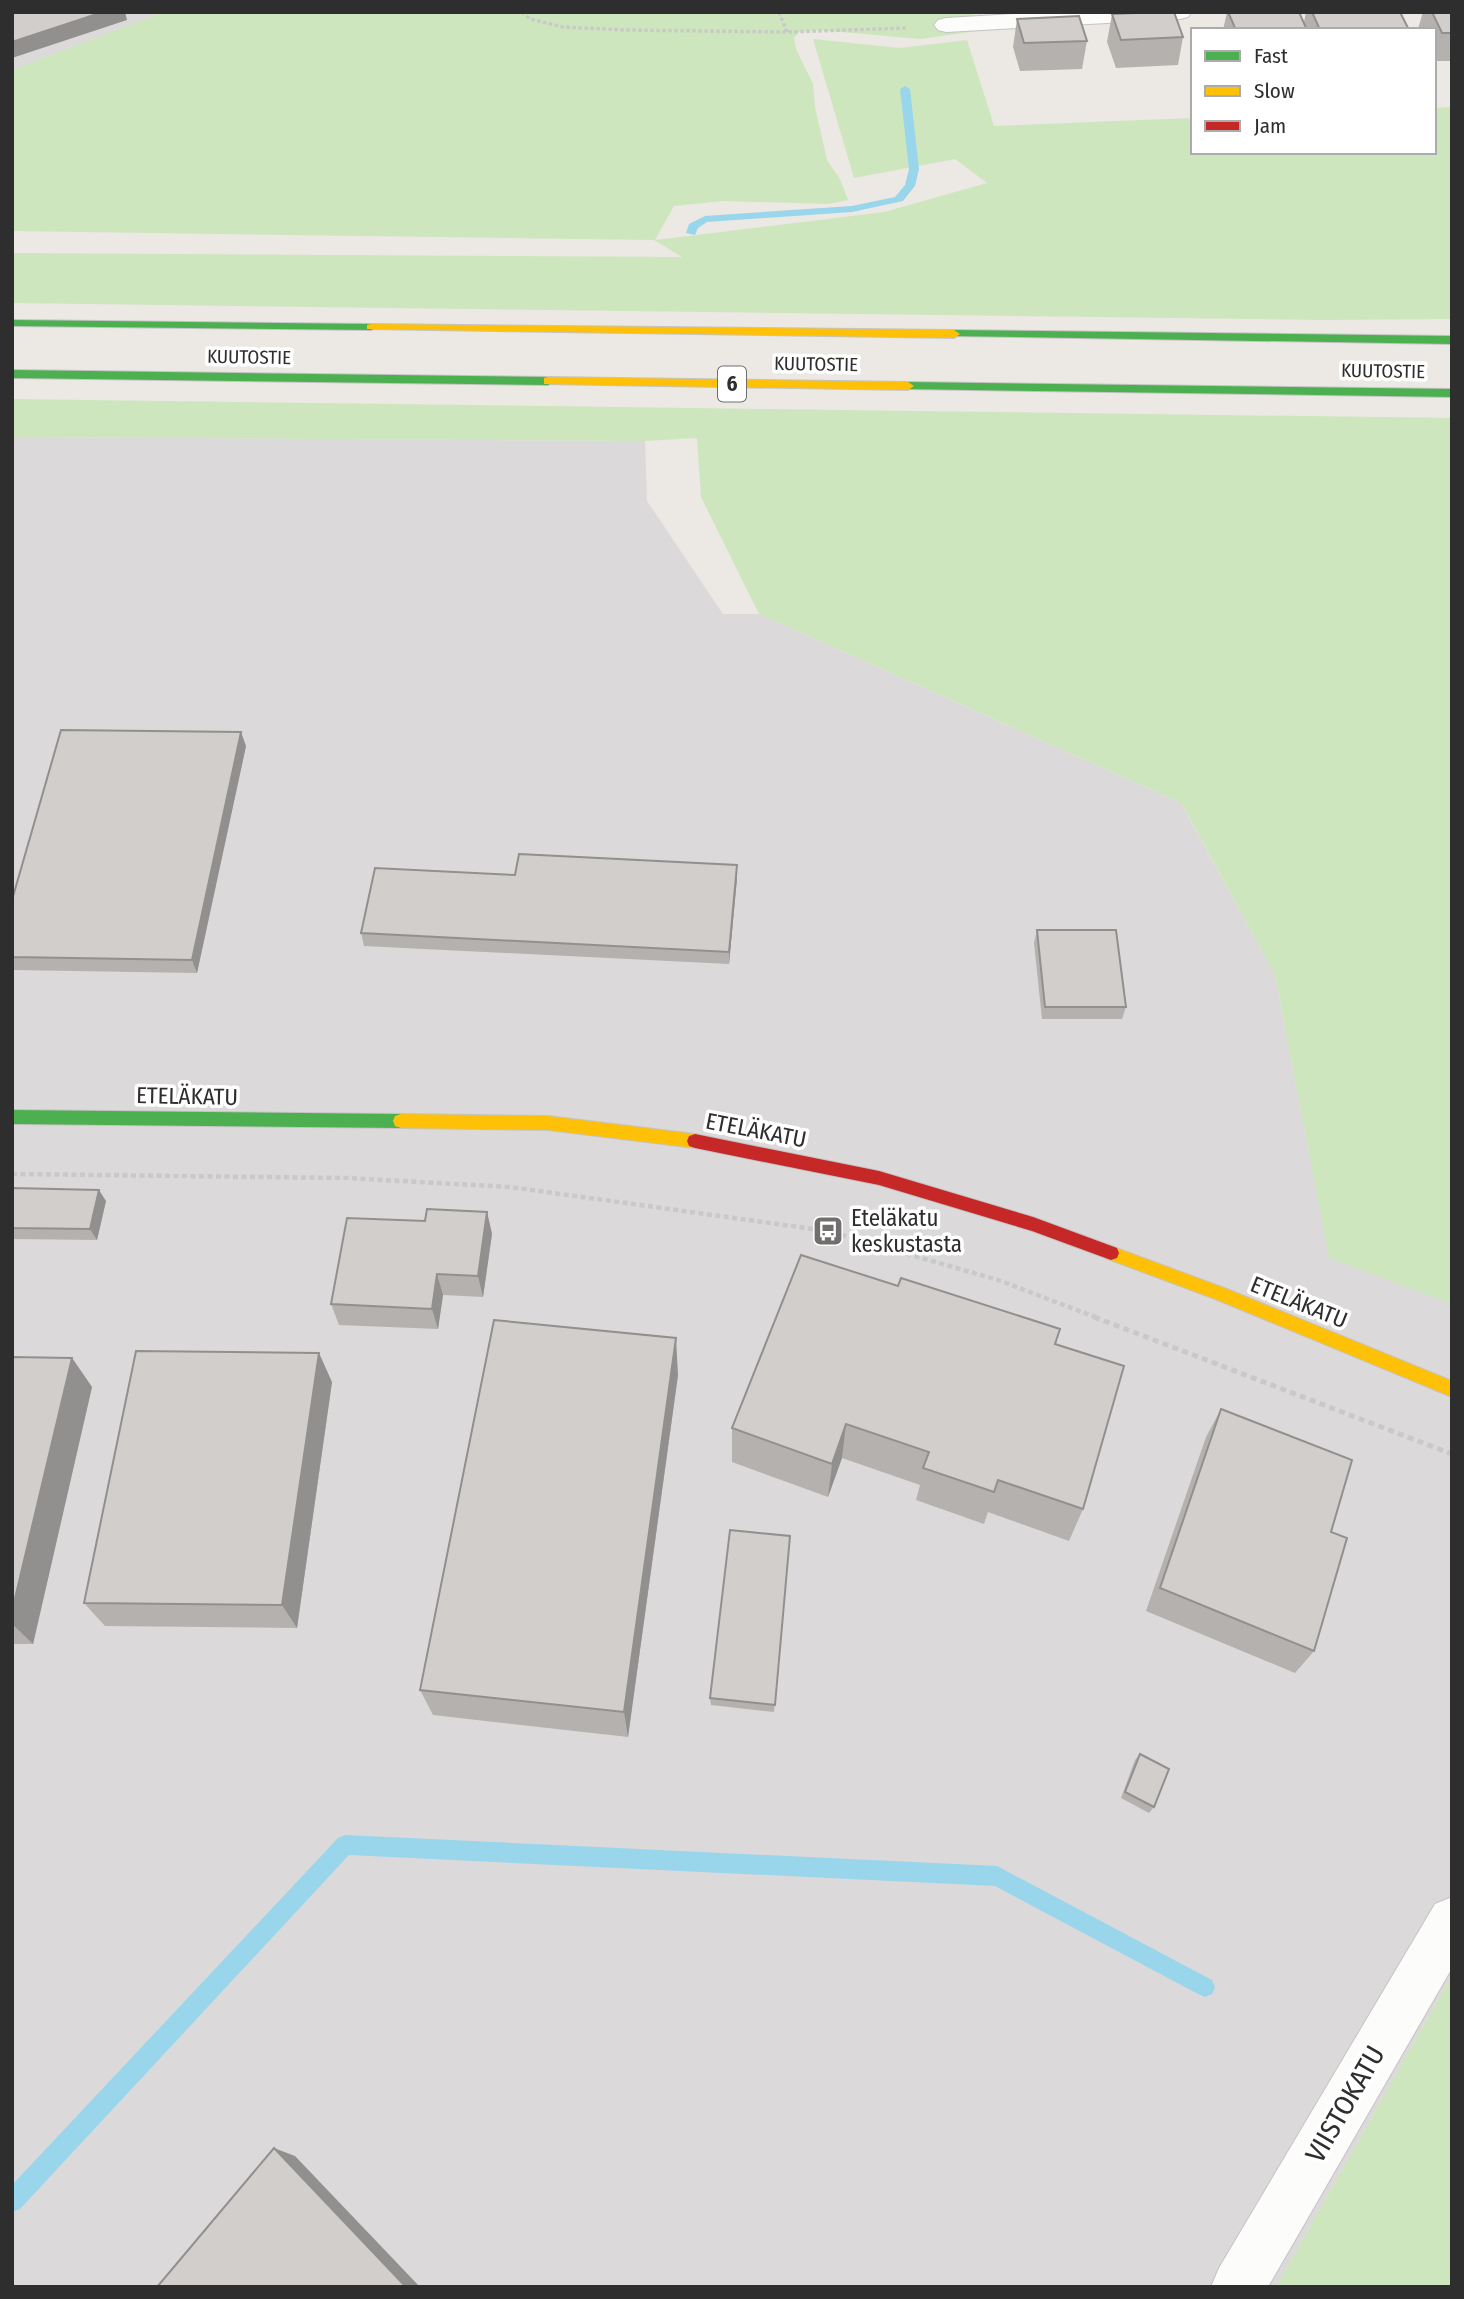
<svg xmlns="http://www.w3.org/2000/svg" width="1464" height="2299" font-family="'Fira Sans Condensed',sans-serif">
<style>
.industrial{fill:#dcd9db}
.green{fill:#cee6be}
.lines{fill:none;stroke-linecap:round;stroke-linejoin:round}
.stream{fill:#99d6ec;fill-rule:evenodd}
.street-casing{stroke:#c5c4c5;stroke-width:2}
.fast-casing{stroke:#c5c4c5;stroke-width:2}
.slow-casing{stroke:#c5c4c5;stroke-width:2}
.jam-casing{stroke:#c5c4c5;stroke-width:2}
.path-far2{stroke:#c9c9c8;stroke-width:3.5;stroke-dasharray:3.5 2.5;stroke-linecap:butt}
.path-far1{stroke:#c9c9c8;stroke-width:4.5;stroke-dasharray:5 3.5;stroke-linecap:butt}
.path{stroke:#c9c9c8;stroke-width:5;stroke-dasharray:6 4.5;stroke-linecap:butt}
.street{fill:#fcfcfb;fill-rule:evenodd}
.fast{fill:#4caf50;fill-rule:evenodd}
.slow{fill:#ffc107;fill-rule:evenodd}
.jam{fill:#c62828;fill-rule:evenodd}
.wall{fill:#b4b1af}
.shaded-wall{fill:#92908e}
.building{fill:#d1cecb;stroke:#92908e;stroke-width:2}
.labels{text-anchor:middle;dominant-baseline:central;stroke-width:7;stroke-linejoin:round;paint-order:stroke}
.far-street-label{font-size:19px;fill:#2e2e2e;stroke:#fff}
.shield{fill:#fff;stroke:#6d6d6d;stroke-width:2}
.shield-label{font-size:21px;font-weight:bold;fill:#2e2e2e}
.street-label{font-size:23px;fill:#2e2e2e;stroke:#fff}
.poi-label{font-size:23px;fill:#2e2e2e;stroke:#fff;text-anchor:start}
.near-street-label{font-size:28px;fill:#2e2e2e;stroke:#fff}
</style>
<rect width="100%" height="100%" fill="#ece8e4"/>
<!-- industrial -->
<path class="industrial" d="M12,12H163L12,70Z
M12,437L645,441L647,501L723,614H759L1181,803L1275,975L1329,1257L1452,1304V1975L1276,2287H12Z"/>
<!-- green -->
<path class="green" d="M163,12H972L977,31L920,39L819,30L799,32L794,38L796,49L813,84L815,107L827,160L840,179L848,200L829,204L723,201L674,206L655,240L884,212L987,183L955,159L854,178L813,39L900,48L967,40L994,126L1193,118V152H1434V108L1452,107V319L1325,320L12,303V253L682,257L654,240L12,231V70Z
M12,399L1452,418V1304L1329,1258L1275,975L1183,806L1177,801L759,614L701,497L697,438L645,441L12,437Z
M1452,1975V2287H1276Z"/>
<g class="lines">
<!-- stream -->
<path class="stream" d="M905,86L910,89L919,169L915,186L903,201L852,212L707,222L698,228L695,235L686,233L689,224L705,216L852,206L895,197L905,185L909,169L900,89Z
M345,1835L997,1866L1212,1980L1215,1987L1212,1994L1205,1997L1198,1994L995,1886L349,1855L20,2209L12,2212V2185L338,1838Z"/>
<!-- street casing -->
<g class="street-casing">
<path id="street" d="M1047,12H1192L1188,17L1180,19L946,32L938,30L934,25L938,20L946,18Z
M1452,1897V1968L1268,2287H1211L1219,2268L1435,1904Z"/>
</g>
<!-- fast casing -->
<g class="fast-casing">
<path id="fast" d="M12,320L371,324L377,327L371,330L12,326Z
M954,330L1452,336V344L950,336L948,334Z
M12,370L548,377L554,381L548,385L12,378Z
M908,382L1452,389V397L904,389V383Z
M12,1110L401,1114L407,1116L409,1121L407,1126L401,1128L12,1124Z"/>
</g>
<!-- slow casing -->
<g class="slow-casing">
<path id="slow" d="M371,324L954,330L960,334L954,338L367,329V325Z
M548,377L908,382L914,386L908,390L544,384V378Z
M401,1114L548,1116L695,1134L701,1136L703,1141L701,1146L695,1148L548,1130L401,1128L395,1126L393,1121L395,1116Z
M1111,1246L1227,1289L1452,1381V1397L1215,1299L1105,1258L1103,1253L1105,1248Z"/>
</g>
<!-- jam casing -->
<g class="jam-casing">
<path id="jam" d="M695,1134L879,1171L1033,1217L1117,1248L1119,1253L1117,1258L1111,1260L1032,1231L879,1185L695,1148L689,1146L687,1141L689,1136Z"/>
</g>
<!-- path-far2 -->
<path class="path-far2" d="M522,12L530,19L563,27L626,30L787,32L906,28
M779,12L787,32"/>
<!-- path-far1 -->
<path class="path-far1" d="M12,1174L347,1178L510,1187L828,1231L998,1280L1098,1318"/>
<!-- path -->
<path class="path" d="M1094,1317L1452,1454"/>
<!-- street -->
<use href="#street" class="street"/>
<!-- fast -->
<use href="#fast" class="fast"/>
<!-- slow -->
<use href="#slow" class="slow"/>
<!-- jam -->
<use href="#jam" class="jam"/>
</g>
<!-- wall -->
<path class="wall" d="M1227,12H1299L1304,22L1306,12H1400L1409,30H1223Z
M1423,12H1452V61H1434V30L1418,29Z
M1112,14L1183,37L1178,65L1116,68L1107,42Z
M1017,19L1087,41L1082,69L1020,71L1013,47Z
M246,746L197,973L12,970V900Z
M737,865V878L729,964L364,946L361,933L515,875Z
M1037,930L1126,1007L1122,1019H1042L1034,943Z
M12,1188L106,1201L97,1240L12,1239Z
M487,1212L492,1234L483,1297L443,1295L438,1329L339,1325L331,1304L425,1221Z
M898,1286L1055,1344L1083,1509L1069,1541L988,1512L984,1524L916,1500L920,1485L842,1458L828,1497L732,1462V1428Z
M12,1357L72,1358L92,1387L33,1644H12Z
M678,1375L628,1737L433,1715L420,1690Z
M332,1382L297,1628L105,1626L84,1603Z
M1221,1409L1331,1532L1314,1651L1295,1673L1146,1611L1206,1437Z
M790,1536L774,1712L711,1705L710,1698Z
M1140,1754L1154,1807L1149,1813L1121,1798L1135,1760Z"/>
<!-- shaded-wall -->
<path class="shaded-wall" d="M103,12H125L127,20L12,58V42Z
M241,732L246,746L197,973L192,960Z
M737,865V878L729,964V952Z
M99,1190L106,1201L97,1240L90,1229Z
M487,1212L492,1234L483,1297L478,1276Z
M437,1274L443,1295L438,1329L432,1309Z
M676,1338L678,1375L628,1737L624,1712Z
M319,1353L332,1382L297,1628L282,1605Z
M72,1358L92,1387L33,1644L12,1624V1611Z
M846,1424L842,1458L828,1497L832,1464Z
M274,2148L295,2156L420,2287H406Z"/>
<!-- building -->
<path class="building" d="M12,12H103L12,42Z
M1158,12H1174L1183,37L1121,40L1112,14Z
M1228,12H1299L1307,30H1236Z
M1312,12H1400L1409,30H1320Z
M1432,12H1452V33H1442Z
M1079,16L1087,41L1024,43L1017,19Z
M61,730L241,732L192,960L12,957V900Z
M519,854L737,865L729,952L361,933L375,868L515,875Z
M1037,930H1116L1126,1007H1045Z
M12,1188L99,1190L90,1229L12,1228Z
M427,1209L487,1212L478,1276L437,1274L432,1309L331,1304L347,1218L425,1221Z
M801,1255L898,1286L901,1278L1060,1329L1055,1344L1124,1366L1083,1509L998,1480L994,1492L923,1468L929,1452L846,1424L832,1464L732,1428Z
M494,1320L676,1338L624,1712L420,1690Z
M136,1351L319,1353L282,1605L84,1603Z
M12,1357L72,1358L12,1611Z
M1221,1409L1352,1460L1331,1532L1347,1538L1314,1651L1160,1588Z
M730,1530L790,1536L775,1705L710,1698Z
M1140,1754L1169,1769L1154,1807L1125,1792Z
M274,2148L406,2287H157Z"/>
<!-- icons -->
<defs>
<g id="bus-square" transform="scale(1.575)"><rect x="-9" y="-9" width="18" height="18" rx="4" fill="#706f6e" stroke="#fff"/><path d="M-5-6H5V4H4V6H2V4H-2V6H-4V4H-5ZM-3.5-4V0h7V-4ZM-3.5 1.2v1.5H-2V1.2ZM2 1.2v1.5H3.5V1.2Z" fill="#fff"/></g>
</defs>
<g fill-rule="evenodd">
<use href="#bus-square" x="828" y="1231"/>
</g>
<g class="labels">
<!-- far-street labels -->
<g class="far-street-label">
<text transform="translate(249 357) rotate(1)">KUUTOSTIE</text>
<text transform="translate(816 364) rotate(1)">KUUTOSTIE</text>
<text transform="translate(1383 371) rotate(1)">KUUTOSTIE</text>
</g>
<!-- shield labels -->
<rect class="shield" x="718" y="366.5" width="28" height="35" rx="5"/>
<g class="shield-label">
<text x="732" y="384">6</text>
</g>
<!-- street labels -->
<g class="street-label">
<text transform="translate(187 1096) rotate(1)">ETELÄKATU</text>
<text transform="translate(756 1130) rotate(11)">ETELÄKATU</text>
<text transform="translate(1299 1302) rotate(22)">ETELÄKATU</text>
</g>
<!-- poi labels -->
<g class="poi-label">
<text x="851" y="1218">Eteläkatu<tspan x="851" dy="26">keskustasta</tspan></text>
</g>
<!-- near-street labels -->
<g class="near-street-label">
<text transform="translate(1345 2104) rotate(-60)">VIISTOKATU</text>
</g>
</g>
<!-- border -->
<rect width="1464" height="2299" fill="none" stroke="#2e2e2e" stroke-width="28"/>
<!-- legend -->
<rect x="1191" y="28" width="245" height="126" fill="#ffffff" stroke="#ababab" stroke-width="2"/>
<rect x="1205" y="51" width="35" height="10" fill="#4caf50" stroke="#ababab" stroke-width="2"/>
<text x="1254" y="63" font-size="21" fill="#2e2e2e">Fast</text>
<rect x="1205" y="86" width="35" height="10" fill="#ffc107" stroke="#ababab" stroke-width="2"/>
<text x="1254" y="98" font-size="21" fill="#2e2e2e">Slow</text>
<rect x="1205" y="121" width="35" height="10" fill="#c62828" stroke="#ababab" stroke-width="2"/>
<text x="1254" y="133" font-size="21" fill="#2e2e2e">Jam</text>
</svg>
